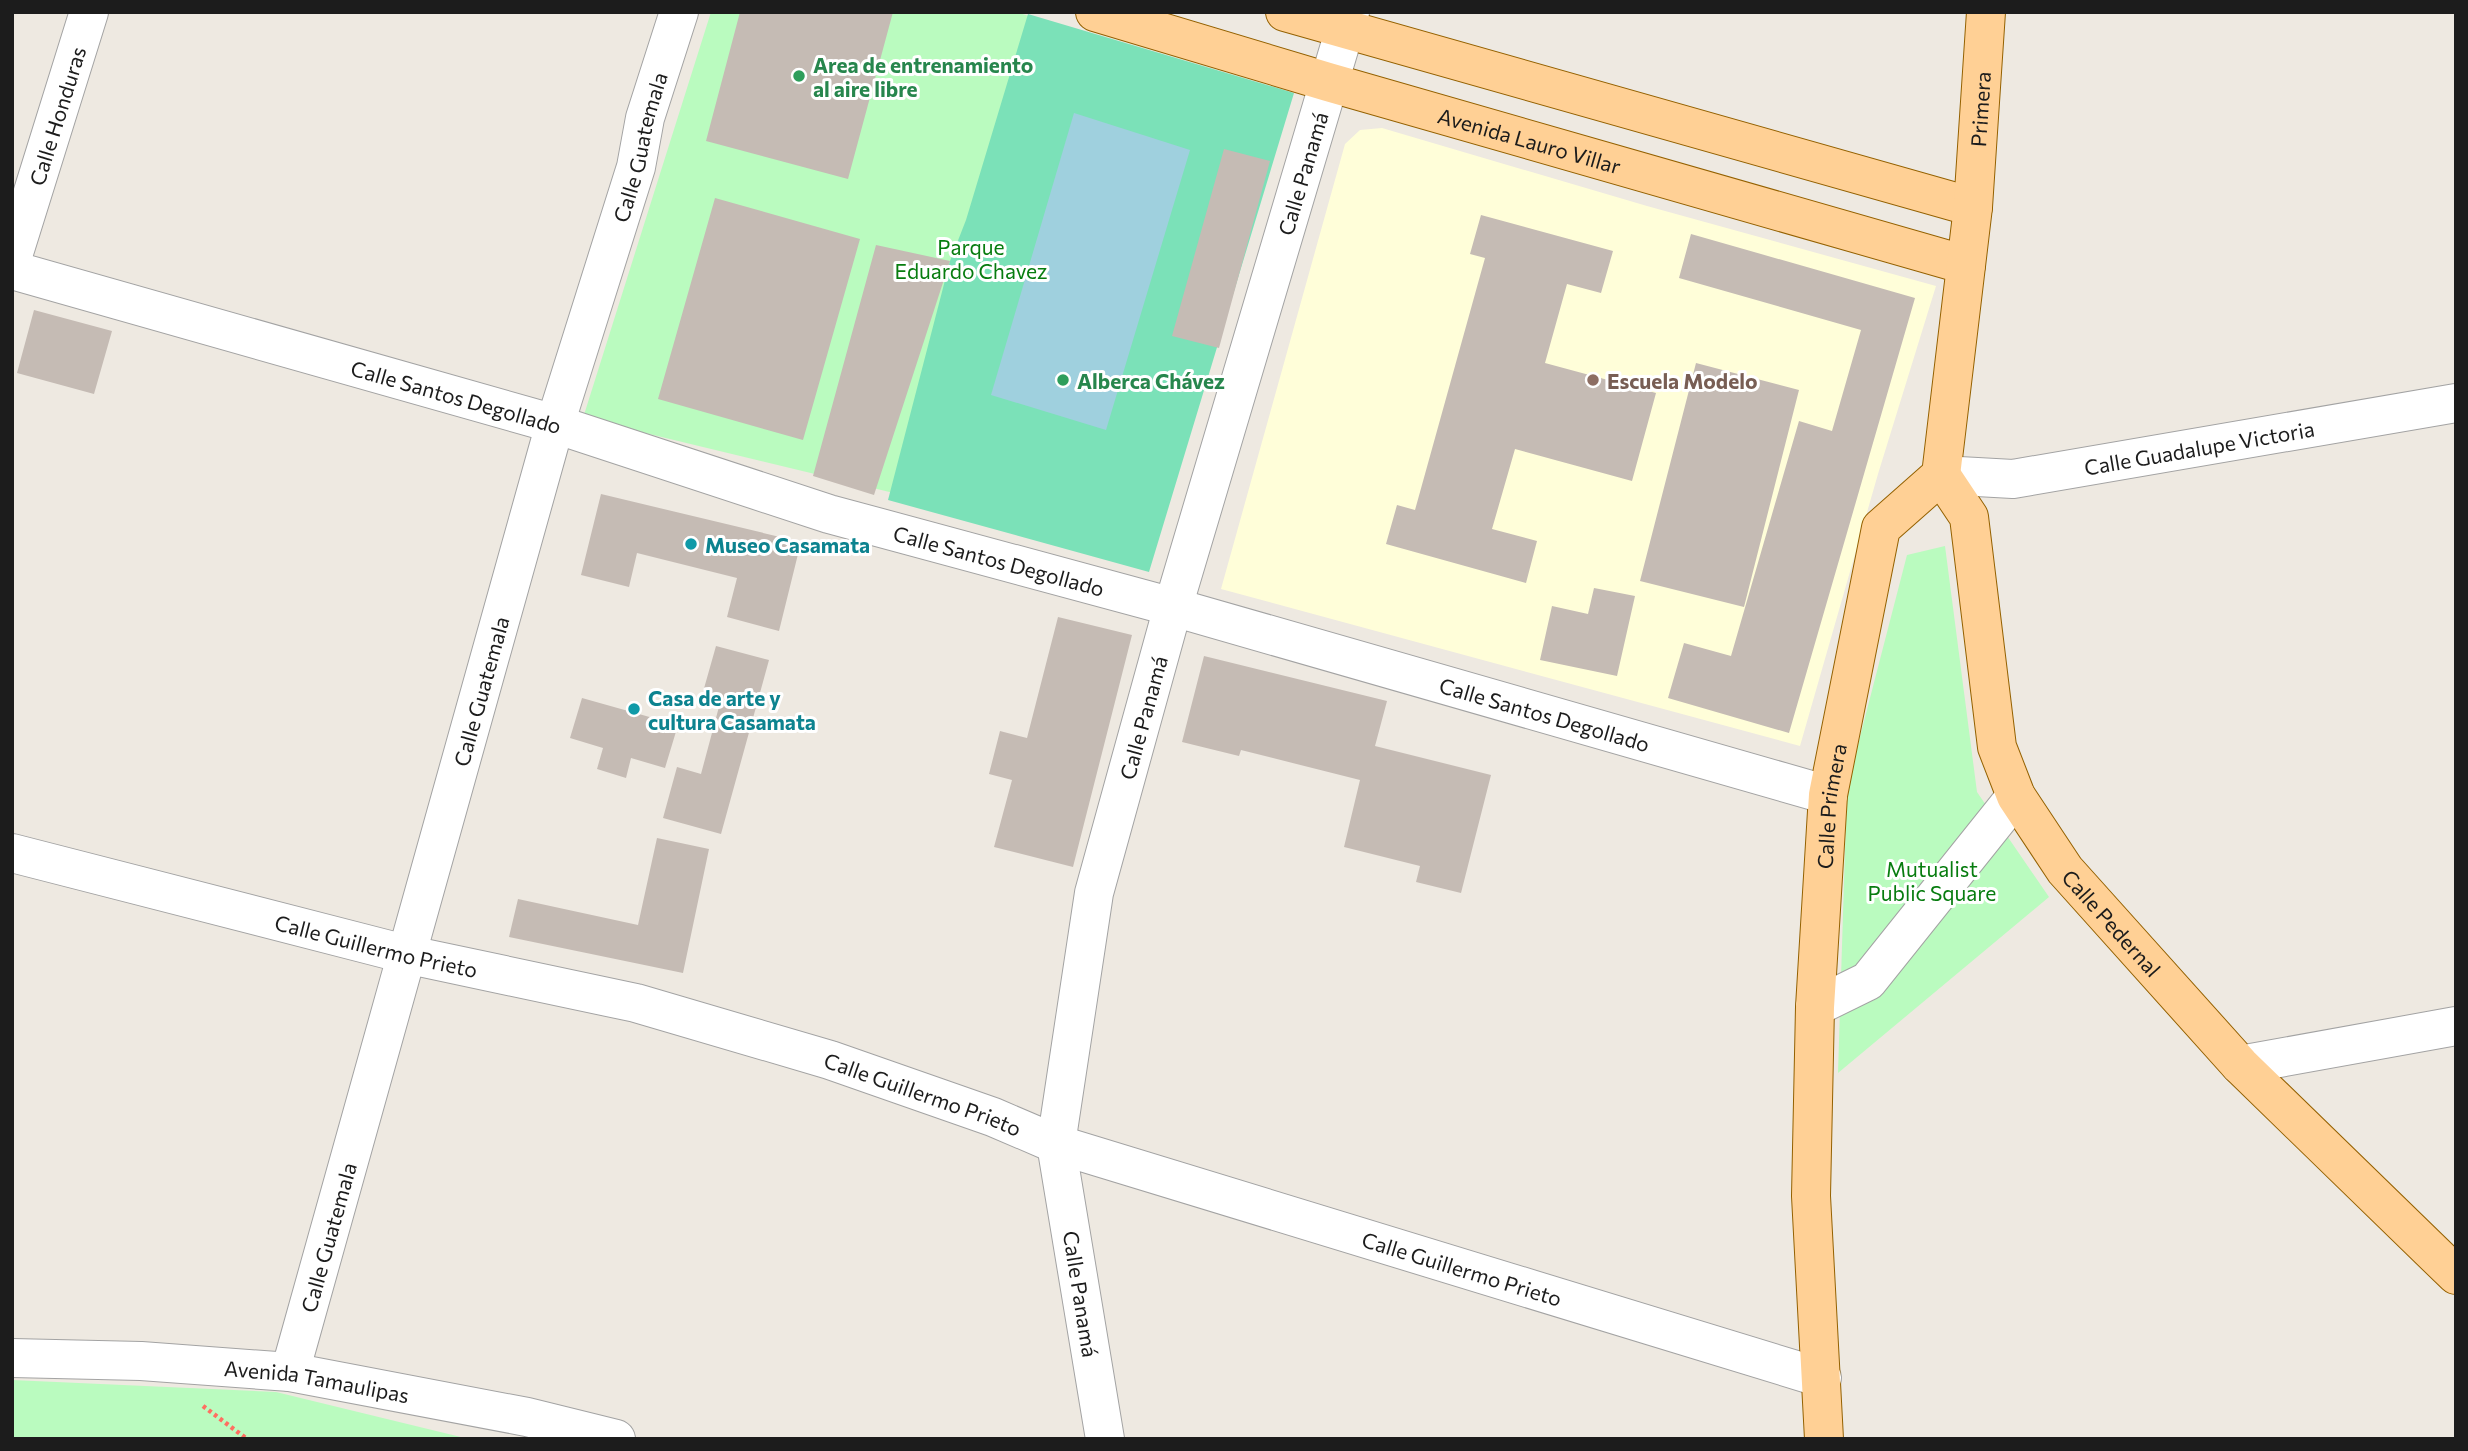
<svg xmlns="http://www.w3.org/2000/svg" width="2468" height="1451" font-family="Commissioner,sans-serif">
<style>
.education{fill:#fffed9}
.park{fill:#bafbbf}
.pitch{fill:#7be1b8}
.water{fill:#9fd0de}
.building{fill:#c5bbb4}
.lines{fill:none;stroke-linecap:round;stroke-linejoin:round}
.minor-casing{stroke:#a3a3a3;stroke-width:40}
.major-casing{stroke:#946100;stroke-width:40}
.path{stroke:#ff6f61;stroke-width:4.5;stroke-dasharray:3.5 3.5;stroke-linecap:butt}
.minor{stroke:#fff;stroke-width:38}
.major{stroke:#ffd095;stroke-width:38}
.leisure-dot{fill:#2e9e5b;stroke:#fff;stroke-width:2.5}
.education-dot{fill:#8d6e63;stroke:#fff;stroke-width:2.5}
.culture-dot{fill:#0f9aa8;stroke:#fff;stroke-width:2.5}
.labels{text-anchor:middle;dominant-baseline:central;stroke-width:6;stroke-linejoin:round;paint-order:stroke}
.leisure-label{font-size:21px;font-weight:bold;fill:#27864d;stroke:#fff;text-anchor:start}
.street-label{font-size:21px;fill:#1c1c1c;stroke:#fff}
.park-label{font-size:21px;fill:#077c0f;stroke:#fff}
.education-label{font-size:21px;font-weight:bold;fill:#785e54;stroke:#fff;text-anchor:start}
.culture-label{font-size:21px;font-weight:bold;fill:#0d838f;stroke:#fff;text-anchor:start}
</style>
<rect width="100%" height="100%" fill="#eee9e1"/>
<!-- education -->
<path class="education" d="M1382,128L1647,206L1936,286L1878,474L1800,746L1221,589L1345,144L1360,130Z"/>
<!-- park -->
<path class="park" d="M711,12H1016L1278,92L1134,551L583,418Z
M1945,546L1977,792L2049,897L1838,1073L1847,787L1907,555Z
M12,1380L276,1392L469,1439H12Z"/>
<!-- pitch -->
<path class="pitch" d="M1028,14L1294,93L1149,572L888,500L950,261L966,220Z"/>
<!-- water -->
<path class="water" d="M1074,113L1190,150L1106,430L991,395Z"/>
<!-- building -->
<path class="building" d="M740,12H893L848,179L706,141Z
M1224,149L1270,161L1219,348L1172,336Z
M715,198L860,239L803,440L658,399Z
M1481,215L1613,251L1601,293L1567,284L1545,363L1656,393L1632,481L1515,449L1492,529L1537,541L1526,583L1386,544L1397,505L1415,510L1485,258L1470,254Z
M1691,234L1915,298L1789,733L1668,698L1684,643L1731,656L1799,421L1832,431L1861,330L1679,278Z
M876,245L950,261L874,495L813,476Z
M34,310L112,331L94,394L17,373Z
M1696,363L1799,390L1744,607L1640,581Z
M601,494L801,542L779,631L727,617L737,578L637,553L629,587L581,575Z
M1594,588L1635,596L1617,676L1540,660L1552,606L1588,614Z
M1058,617L1132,635L1073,867L994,847L1012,780L989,774L1000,731L1027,738Z
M716,646L769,660L721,834L663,818L677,767L701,774L720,703L701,699Z
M1204,656L1387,701L1375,746L1491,775L1461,893L1416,882L1420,866L1344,847L1360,780L1241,750L1239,756L1182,742Z
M582,698L678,725L665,768L631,758L626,778L597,769L603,748L570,738Z
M657,838L709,849L683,973L509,937L518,899L638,925Z"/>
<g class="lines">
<!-- minor casing -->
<g class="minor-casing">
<g id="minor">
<path id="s1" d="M12,259L89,12"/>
<path id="s2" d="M12,270L555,424L829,514L1173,607L1828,795"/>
<path id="s3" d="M1941,475L2013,479L2456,403"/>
<path id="s4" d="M12,853L405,954L636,1003L830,1060L993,1117L1056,1144L1822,1378"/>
<path d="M1815,1007L1868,981L2016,796"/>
<path d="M2240,1065L2456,1026"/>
<path id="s5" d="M12,1358L141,1361L290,1372L527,1417L616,1439"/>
<path id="s6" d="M290,1372L555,424L636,167L645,118L679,12"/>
<path id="s7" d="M1105,1439L1056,1144L1094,893L1173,607L1350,12"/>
</g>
</g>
<!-- major casing -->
<g class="major-casing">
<g id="major">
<path id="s8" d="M1095,12L1328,82L1966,265"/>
<path d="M1285,12L1973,207"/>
<path id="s9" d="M1941,475L1969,517L1997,747L2016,796L2065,870L2240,1065L2456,1275"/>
<path id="s10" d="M1824,1439L1811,1196L1815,1007L1828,795L1881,528L1941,475L1973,207L1986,12"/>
</g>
</g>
<!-- path -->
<path class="path" d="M203,1406L247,1439"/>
<!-- minor -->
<use href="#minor" class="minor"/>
<!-- major -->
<use href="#major" class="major"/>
</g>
<!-- markers -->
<g class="leisure-dot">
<circle cx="799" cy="76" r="7"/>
<circle cx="1063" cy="380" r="7"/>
</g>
<circle class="education-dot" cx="1593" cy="380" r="7"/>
<g class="culture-dot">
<circle cx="691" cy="544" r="7"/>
<circle cx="634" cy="709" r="7"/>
</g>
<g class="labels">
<!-- leisure labels -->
<g class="leisure-label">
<text x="813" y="64">Area de entrenamiento<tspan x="813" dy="24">al aire libre</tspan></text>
<text x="1077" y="380">Alberca Chávez</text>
</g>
<!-- street labels -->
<g class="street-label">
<text stroke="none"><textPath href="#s10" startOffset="1365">Primera</textPath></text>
<text stroke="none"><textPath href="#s1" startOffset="150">Calle Honduras</textPath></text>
<text stroke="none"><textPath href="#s8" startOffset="453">Avenida Lauro Villar</textPath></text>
<text stroke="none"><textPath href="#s6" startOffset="1274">Calle Guatemala</textPath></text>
<text stroke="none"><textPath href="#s7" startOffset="1302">Calle Panamá</textPath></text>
<text stroke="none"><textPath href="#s2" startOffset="462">Calle Santos Degollado</textPath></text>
<text stroke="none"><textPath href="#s3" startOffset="261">Calle Guadalupe Victoria</textPath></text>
<text stroke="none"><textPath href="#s2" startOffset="1029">Calle Santos Degollado</textPath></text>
<text stroke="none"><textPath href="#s6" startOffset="707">Calle Guatemala</textPath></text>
<text stroke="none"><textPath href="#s2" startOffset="1596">Calle Santos Degollado</textPath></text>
<text stroke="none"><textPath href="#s7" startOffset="735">Calle Panamá</textPath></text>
<text stroke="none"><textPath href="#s10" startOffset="634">Calle Primera</textPath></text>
<text stroke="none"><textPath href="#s9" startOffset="494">Calle Pedernal</textPath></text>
<text stroke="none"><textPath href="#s4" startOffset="376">Calle Guillermo Prieto</textPath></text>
<text stroke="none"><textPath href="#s4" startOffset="943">Calle Guillermo Prieto</textPath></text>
<text stroke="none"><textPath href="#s6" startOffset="140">Calle Guatemala</textPath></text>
<text stroke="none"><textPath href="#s4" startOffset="1510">Calle Guillermo Prieto</textPath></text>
<text transform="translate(1081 1294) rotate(81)">Calle Panamá</text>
<text stroke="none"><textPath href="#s5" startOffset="306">Avenida Tamaulipas</textPath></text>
</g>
<!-- park labels -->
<g class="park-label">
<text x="971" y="246">Parque<tspan x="971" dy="24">Eduardo Chavez</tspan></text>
<text x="1932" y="868">Mutualist<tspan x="1932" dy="24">Public Square</tspan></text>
</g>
<!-- education labels -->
<g class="education-label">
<text x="1607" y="380">Escuela Modelo</text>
</g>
<!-- culture labels -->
<g class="culture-label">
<text x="705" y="544">Museo Casamata</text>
<text x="648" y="697">Casa de arte y<tspan x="648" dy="24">cultura Casamata</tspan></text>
</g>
</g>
<!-- border -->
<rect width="2468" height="1451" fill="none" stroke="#1c1c1c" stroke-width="28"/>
</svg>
